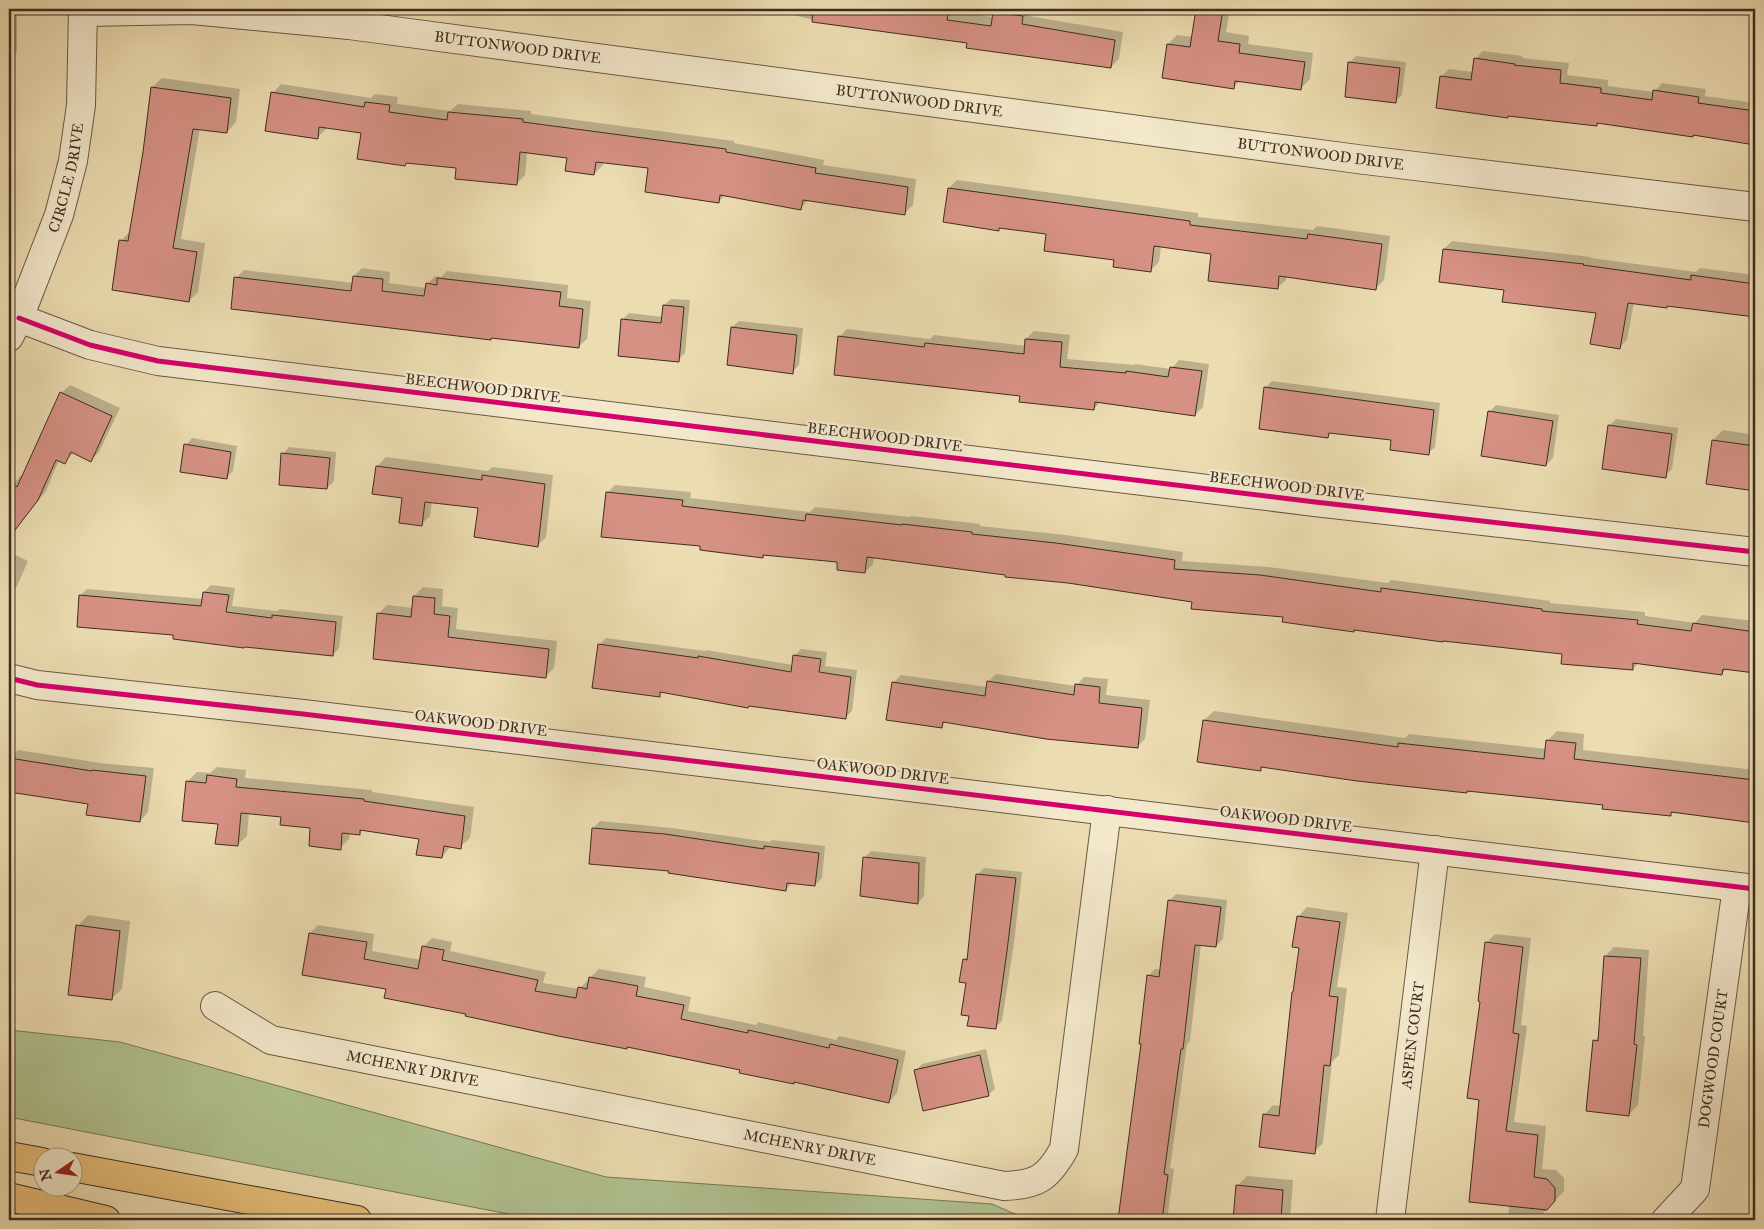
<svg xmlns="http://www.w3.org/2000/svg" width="1764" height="1229" font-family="'IM FELL Great Primer',serif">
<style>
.green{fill:#b1c291;stroke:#777859}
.shadow{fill:#0003}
.building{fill:#d69184;stroke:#3d2d21}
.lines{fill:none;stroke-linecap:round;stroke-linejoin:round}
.minor-casing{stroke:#695945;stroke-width:30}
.motorway-casing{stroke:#3d2d21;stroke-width:30}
.minor{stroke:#f3e8cc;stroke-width:28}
.motorway{stroke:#e6be78;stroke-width:28}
.cycleway-casing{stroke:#f3e8cc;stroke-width:8}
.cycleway{stroke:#d6006c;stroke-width:5}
.labels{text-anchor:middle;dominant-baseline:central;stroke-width:5;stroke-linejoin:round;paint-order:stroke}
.street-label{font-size:15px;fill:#3d2d21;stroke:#f3e8cc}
</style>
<rect width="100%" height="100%" fill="#ecdcb1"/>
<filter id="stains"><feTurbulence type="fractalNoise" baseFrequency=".004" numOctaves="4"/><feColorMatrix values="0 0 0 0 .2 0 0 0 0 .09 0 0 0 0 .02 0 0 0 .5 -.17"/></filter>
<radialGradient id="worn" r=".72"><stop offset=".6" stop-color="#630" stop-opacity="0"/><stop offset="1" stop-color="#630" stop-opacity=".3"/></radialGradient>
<!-- green -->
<path class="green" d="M9,1030L120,1042L606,1177L992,1204L1029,1220H539L9,1117Z"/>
<!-- shadow -->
<path class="shadow" d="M9,9H17V52L9,60Z
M768,9H955L954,12L994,17V12L998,9H1031L1029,16L1123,32L1119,59L1111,67L968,42L835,25Z
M1197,9H1230L1226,32L1249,36L1248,44L1313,53L1310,79L1301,88L1240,81L1233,87L1168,44L1177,35L1193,37Z
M1483,51L1522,56V58L1569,63L1567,75L1608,80V86L1654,92L1662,83L1706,89L1705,96L1755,103V143L1599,122L1597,125L1441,77L1449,69L1473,72L1475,59Z
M1356,56L1406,62L1402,95L1395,101L1349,63Z
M162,78L240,89L236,122L227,132L200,128L181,239L205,243L198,292L189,301L121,241L130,231L144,152L152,87Z
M281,84L371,98L375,94L398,97L397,104L450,111L458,104L531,111V114L734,141V143L824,160L823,165L916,179L913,205L904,214L809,200L800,208L725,195L718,202L650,167L603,161V165L594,174L568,156L527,151L525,175L516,184L458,167L407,162L405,164L362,132L326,127V129L317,138L273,93Z
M957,180L1198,213V217L1313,230L1317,226L1390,236L1384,280L1375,289L1286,276V280L1277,288L1213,253L1161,246L1159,262L1150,271L1048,233L1001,227L999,229L949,188Z
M1452,241L1591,257V258L1696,272L1700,268L1755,275V316L1668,305L1634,302L1627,340L1619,348L1597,312L1505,289L1441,281L1444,249Z
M362,268L390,272L389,283L426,288L427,284L435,276L441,277L447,271L568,285L567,298L591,301L587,339L579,346L236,278L244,270L354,283V276Z
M671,299L690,300L685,353L678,360L622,320L629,313L663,317L664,305Z
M739,321L803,328L799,365L792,372L732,327Z
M847,329L930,339L934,335L1026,346V339L1034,331L1070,335L1067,359L1134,365L1135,364L1171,369L1179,360L1209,364L1203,407L1195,415L1101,401L1094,409L1021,395L840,336Z
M1272,381L1440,403L1435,447L1428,453L1393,439L1332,432L1328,437L1265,388Z
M70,385L120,408L99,452L91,460L74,452L64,463L59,460L46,491L9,538V489L21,475L23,477L61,393Z
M1496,405L1559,415L1553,458L1546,465L1489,412Z
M1616,419L1678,428L1672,469L1665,476L1609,426Z
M1723,430L1755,435V490L1707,483L1713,440Z
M192,438L237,446L233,471L226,478L186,445Z
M289,447L336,452L334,481L327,488L283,454Z
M386,457L488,471L492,467L553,475L546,537L537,546L479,507L432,501L430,516L421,525L404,497L377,466Z
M615,485L691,492L690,498L810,512L815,507L910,517L911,516L980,524V526L1065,535L1183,552L1182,561L1269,567L1388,583L1391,580L1550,601V603L1645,612V616L1695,623L1702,615L1755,621V672L1727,668L1722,674L1639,663L1632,669L1563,652L1284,615L1068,582L874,557L873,564L865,572L839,561L766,554L763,557L702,545L607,493Z
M9,552L28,561L13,595L9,599Z
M211,585L235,588L232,606L277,611L280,609L343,616L339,648L333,655L174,634L80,596L87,589L203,599L204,592Z
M423,587L443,589L442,606L458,608L456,629L557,641L554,668L545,677L378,614L387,605L413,608L414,596Z
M606,638L705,651L706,650L793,665L794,656L801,649L827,652L825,666L857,670L852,711L846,717L663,692L659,695L599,645Z
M996,674L1076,686L1084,677L1108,679L1106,695L1150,700L1145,739L1137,747L947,721L941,726L893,683L901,675L987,687L988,682Z
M1214,711L1405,738L1409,734L1547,749V741L1557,731L1584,734L1583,750L1755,770V822L1674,811L1670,815L1604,804L1468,790L1466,792L1264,766L1260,770L1204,720Z
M18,750L100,763L154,768L148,812L140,821L89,803L9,790V752L14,754Z
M217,767L246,770L245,778L372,790V792L474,807L470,838L460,847L451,846L442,857L420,838L364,829L360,833L350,832L349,839L340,848L312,827L282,816L249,812L247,836L237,845L188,781L197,772L210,773Z
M600,821L672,828L770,842L772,840L825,846L822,878L815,885L793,882L786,889L670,870L593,828Z
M871,851L926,857L924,896L918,903L864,858Z
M984,868L1022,872L1014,943L1002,1021L995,1027L970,1015L964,960L969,955L977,875Z
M1176,894L1227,900L1223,939L1216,946L1201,944L1190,1041L1187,1044L1170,1168L1174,1169L1167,1220H1119L1142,1043L1148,976L1155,969L1161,970L1169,901Z
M1307,907L1348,913L1337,987L1347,988L1339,1055L1332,1062L1323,1143L1314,1152L1264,1115L1273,1105L1282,1106L1301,947L1298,917Z
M88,915L130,921L122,989L111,999L78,926Z
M318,925L374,934L372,951L421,960L424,946L432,938L452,942L450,951L546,972L543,983L579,989L599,969L646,977L644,987L691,997L688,1011L756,1025L758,1022L836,1040L839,1036L906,1051L897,1093L889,1102L795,1081L793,1083L741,1069L467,1013L387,988L310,933Z
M1495,934L1531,938L1521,1025L1527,1026L1514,1122L1546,1126L1542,1169L1556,1170L1564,1178V1191L1537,1220H1508L1509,1205L1481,1099L1482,1001L1486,943Z
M1614,947L1649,950L1643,1036H1645L1638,1105L1629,1114L1594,1041L1599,1036L1605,956Z
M986,1049L995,1089L988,1095L916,1070L922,1064Z
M1247,1176L1293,1180L1290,1220H1234L1237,1186Z"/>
<!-- building -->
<path class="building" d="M813,9H918L948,13L947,20L991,26L993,12L1023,16L1022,24L1115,40L1111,68L966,48L967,43L812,22Z
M1196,9H1223L1218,41L1240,44L1239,53L1305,62L1301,90L1235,81L1234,89L1162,78L1167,44L1190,47Z
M1474,58L1515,64L1514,65L1561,70L1560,83L1601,88V93L1652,100L1653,90L1699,97L1698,103L1755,111V145L1693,135V137L1597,123V126L1508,116V118L1436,108L1440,76L1471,80Z
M1348,62L1400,68L1396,103L1345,97Z
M151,87L231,98L227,133L193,129L173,248L197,252L189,302L112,290L119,240L128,241L143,152Z
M271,92L364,107L365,102L390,105L389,112L447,120L448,112L523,119V122L726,149V152L816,168L815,173L908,187L905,215L803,200L801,210L720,195L719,203L645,192L648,168L596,162L594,175L565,171L567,158L520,152L517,185L455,179L456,168L406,163L405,166L357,159L361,133L319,127L318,139L265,131Z
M948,188L1190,221V225L1307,239L1308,234L1382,244L1376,290L1279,276L1278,289L1208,281L1211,254L1154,246L1151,272L1113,267L1114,260L1044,251L1046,234L999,228V231L943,222Z
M1443,249L1584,264L1583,265L1691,280V275L1755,284V317L1667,306V308L1628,303L1620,349L1590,344L1596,313L1502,302L1504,290L1439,282Z
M353,276L383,279L382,291L424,296L426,283L437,285V278L561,292L559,306L583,309L579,348L491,338V340L231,309L234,277L351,291Z
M663,305L684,307L679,362L618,356L621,319L661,323Z
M731,327L797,335L793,374L727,365Z
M838,336L924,347L925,343L1024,354L1025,339L1062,342L1060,367L1126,373V371L1168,377L1170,367L1202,371L1195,416L1095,402L1094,410L1019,402L1020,396L834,375Z
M1264,387L1434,410L1429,455L1390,450L1391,440L1329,433L1328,438L1259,429Z
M60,392L112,416L91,462L71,452L65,464L56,460L38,500L9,538V480L17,487Z
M1488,411L1553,421L1546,466L1481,456Z
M1608,425L1672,434L1666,478L1602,469Z
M1712,440L1755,446V491L1706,484Z
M184,444L231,452L227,479L180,472Z
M281,453L330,458L327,489L279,485Z
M376,466L482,480V475L545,484L538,547L474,537L478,508L425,502L422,526L399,523L402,498L372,494Z
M606,492L683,500L682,506L805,521L806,514L902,525V524L972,532V534L1056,543L1175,560L1174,569L1260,575L1381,592V588L1542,609V611L1638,620L1637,624L1691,631L1693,623L1755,632V673L1723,669L1722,675L1633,663V670L1561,664L1562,654L1443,641V642L1354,630V632L1282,622L1283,617L1191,609L1192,602L1068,583L1005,577V575L867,557L865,573L837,570V562L763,555V558L700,550V546L601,537Z
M203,592L229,595L226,612L272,618V615L336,622L333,656L245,647L244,648L173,639V635L77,627L79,595L201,606Z
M413,596L435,598L434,614L450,616L448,637L549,649L546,678L373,659L377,613L411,617Z
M598,644L698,658V656L791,672L793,655L821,659L819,672L851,677L846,719L749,706L748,708L660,692V697L592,688Z
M987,681L1074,695L1075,684L1100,687L1099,703L1142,708L1138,748L1046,739L943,722L942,728L886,720L892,682L985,696Z
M1203,720L1398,747V743L1544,759L1546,740L1576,743L1574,759L1755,780V823L1671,812V816L1602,809L1603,805L1467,791V793L1357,781L1261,767V771L1197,762Z
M9,758L92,771V770L146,776L140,822L86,815L88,804L9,792Z
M207,775L237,779L236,787L364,799V801L465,816L461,849L444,846L442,858L416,855L419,839L360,830V835L342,833L341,850L309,846L310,828L280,825L281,817L241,813L238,846L215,844L218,824L182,821L186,781L206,783Z
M592,828L665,834L764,849V846L819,853L815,886L787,883L786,891L668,873L669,871L589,864Z
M863,857L919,863L918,904L860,896Z
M976,874L1016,878L1007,951L996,1029L967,1026L969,1016L961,1015L966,983L959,982L963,959L967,960Z
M1168,900L1221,907L1216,947L1195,945L1183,1049H1181L1164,1174L1168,1175L1162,1220H1118L1141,1044H1139L1147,975L1159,977Z
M1297,916L1340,922L1329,996L1338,997L1330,1066L1324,1065L1315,1154L1259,1147L1263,1114L1279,1116L1292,992H1293L1299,948L1292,947Z
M76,925L120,931L112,1000L68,995Z
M309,933L367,942L364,959L418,969L422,946L444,950L442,960L538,980L535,991L576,998L578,987L587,989L589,977L638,986L636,996L684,1005L681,1019L748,1033V1030L829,1048L830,1044L898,1060L889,1103L794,1082V1084L739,1073L740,1070L627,1047V1049L558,1036L465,1016L466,1014L384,998L386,989L302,975Z
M1485,942L1523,947L1513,1033L1519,1034L1506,1131L1538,1135L1534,1177L1547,1179L1555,1188V1201L1547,1210L1469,1202L1479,1100L1467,1098L1480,1002L1478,1001Z
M1604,956L1641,958L1634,1044L1637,1045L1629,1116L1586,1111L1593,1040L1598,1041Z
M980,1055L989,1096L923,1111L914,1070Z
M1236,1185L1283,1190L1281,1220H1233Z"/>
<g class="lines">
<!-- minor casing -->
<g class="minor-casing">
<g id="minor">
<path id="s1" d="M84,12L192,10L349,25L1365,160L1755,207"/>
<path d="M19,318L90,345L158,361L1315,502L1755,552"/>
<path id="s2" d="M9,337L19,318L59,215L73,161L81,105L83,9"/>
<path d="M9,678L37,685L303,714L1755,889"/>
<path id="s3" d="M215,1006L271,1040L1004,1186C1037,1185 1048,1178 1064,1149L1107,810"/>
<path id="s4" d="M1390,1220L1435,850"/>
<path id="s5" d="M1666,1220L1695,1189L1737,887"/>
</g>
</g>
<!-- motorway casing -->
<g class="motorway-casing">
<path id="motorway" d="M9,1156L42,1162
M72,1167L357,1220
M9,1197L106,1220"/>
</g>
<!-- minor -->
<use href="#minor" class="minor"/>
<!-- motorway -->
<use href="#motorway" class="motorway"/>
<!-- cycleway casing -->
<g class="cycleway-casing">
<path id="cycleway" d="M19,318L90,345L158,361L1315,502L1755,552
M9,678L37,685L303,714L1755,889"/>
</g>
<!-- cycleway -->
<use href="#cycleway" class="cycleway"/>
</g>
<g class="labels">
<!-- street labels -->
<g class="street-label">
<text stroke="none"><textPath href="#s1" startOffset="436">BUTTONWOOD DRIVE</textPath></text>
<text stroke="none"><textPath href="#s1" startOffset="841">BUTTONWOOD DRIVE</textPath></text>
<text stroke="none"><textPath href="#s1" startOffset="1246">BUTTONWOOD DRIVE</textPath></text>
<text stroke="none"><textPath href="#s2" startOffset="170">CIRCLE DRIVE</textPath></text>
<text transform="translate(483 388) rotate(7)">BEECHWOOD DRIVE</text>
<text transform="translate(885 437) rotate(7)">BEECHWOOD DRIVE</text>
<text transform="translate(1287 486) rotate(7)">BEECHWOOD DRIVE</text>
<text transform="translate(481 723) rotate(7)">OAKWOOD DRIVE</text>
<text transform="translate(883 771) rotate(7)">OAKWOOD DRIVE</text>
<text transform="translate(1286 819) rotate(7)">OAKWOOD DRIVE</text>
<text stroke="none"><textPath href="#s4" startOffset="186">ASPEN COURT</textPath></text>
<text stroke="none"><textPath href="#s5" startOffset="174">DOGWOOD COURT</textPath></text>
<text stroke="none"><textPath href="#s3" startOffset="210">MCHENRY DRIVE</textPath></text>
<text stroke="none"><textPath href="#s3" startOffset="615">MCHENRY DRIVE</textPath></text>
</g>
</g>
<!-- margin -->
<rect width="1764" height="1229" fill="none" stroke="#ecdcb1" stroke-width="30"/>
<rect x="10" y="10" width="1744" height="1209" fill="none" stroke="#3d2d21" stroke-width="2.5"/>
<rect x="15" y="15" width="1734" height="1199" fill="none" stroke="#3d2d21"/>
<!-- north arrow -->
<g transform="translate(58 1172) rotate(257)"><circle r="24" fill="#f3e8cc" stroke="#aa9d88"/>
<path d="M0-4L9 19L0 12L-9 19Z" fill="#8f2418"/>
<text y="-8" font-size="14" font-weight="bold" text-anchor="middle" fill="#3d2d21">N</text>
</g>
<rect width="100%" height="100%" filter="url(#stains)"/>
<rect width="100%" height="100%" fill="url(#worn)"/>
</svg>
